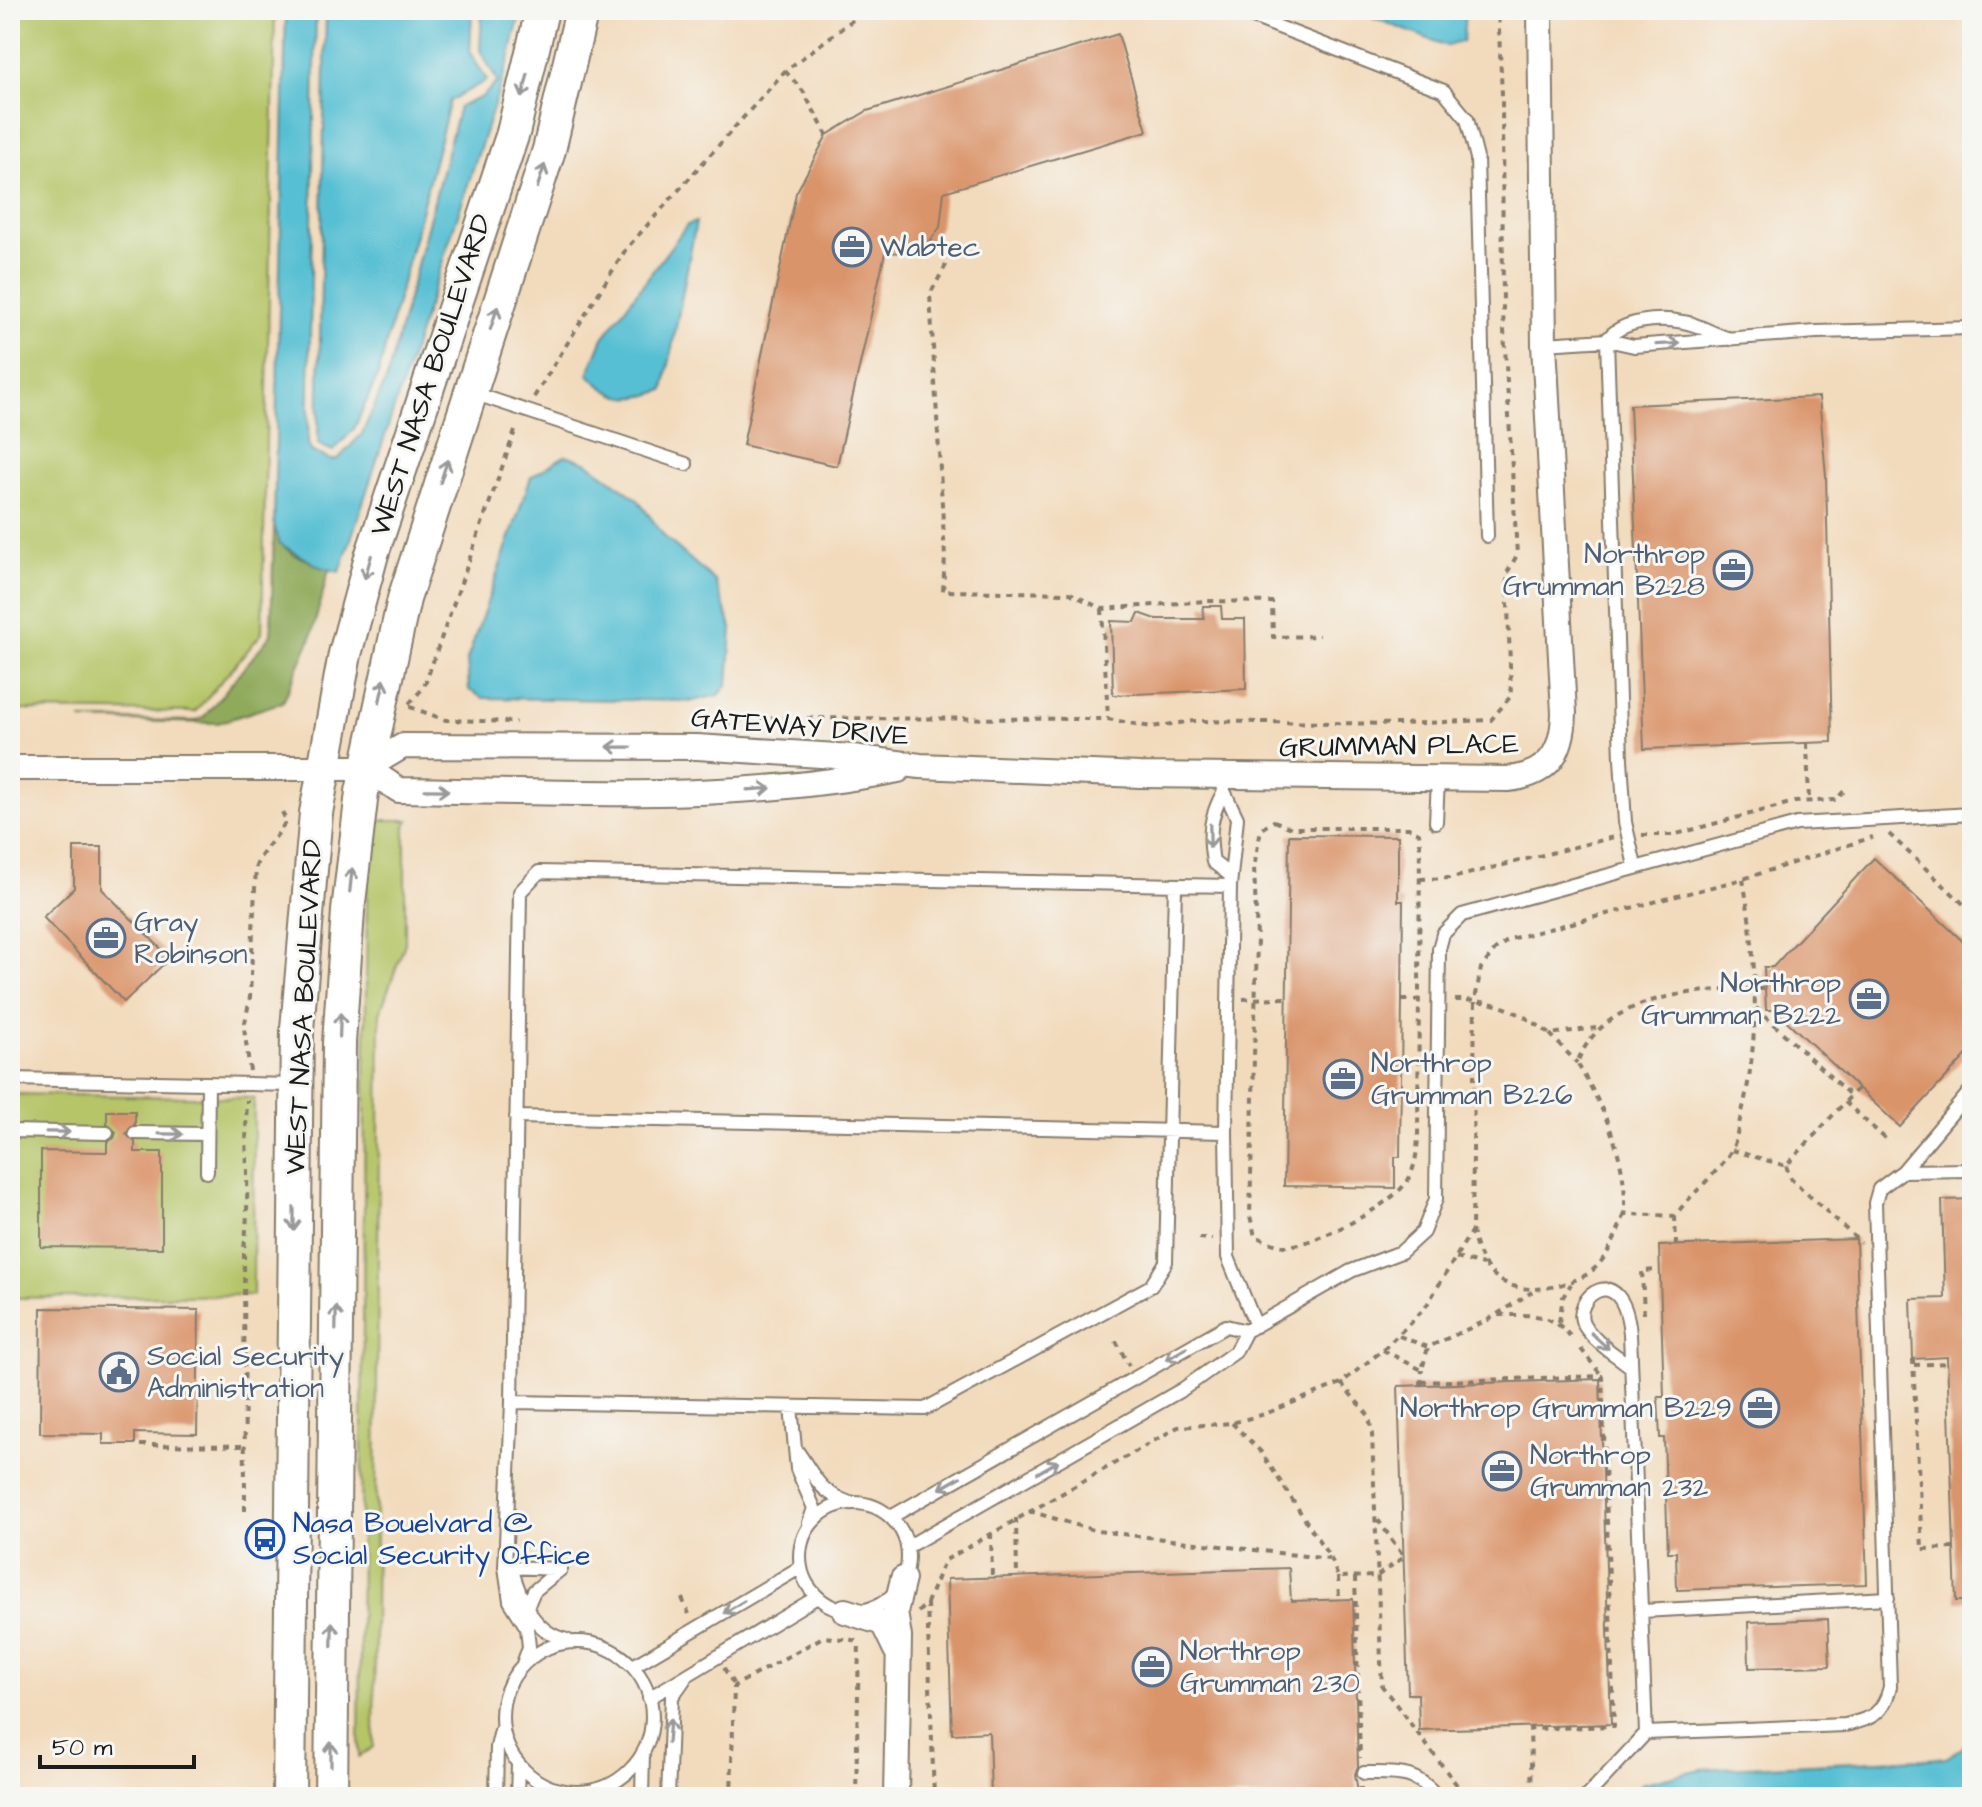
<svg xmlns="http://www.w3.org/2000/svg" width="1982" height="1807" font-family="'Architects Daughter',sans-serif">
<style>
.green{fill:#b5c568;stroke:#687042;stroke-width:2}
.forest{fill:#90aa5c;stroke:#56633c;stroke-width:2}
.water{fill:#57bfd3;stroke:#3a6e78;stroke-width:2}
.building{fill:#da946a}
.lines{fill:none;stroke-linecap:round;stroke-linejoin:round}
.service-casing{stroke:#877c6c;stroke-width:16}
.minor-casing{stroke:#877c6c;stroke-width:28}
.secondary-casing{stroke:#877c6c;stroke-width:36}
.path{stroke:#877c6c;stroke-width:4;stroke-dasharray:6 6;stroke-linecap:butt}
.service{stroke:#fff;stroke-width:12}
.minor{stroke:#fff;stroke-width:24}
.secondary{stroke:#fff;stroke-width:32}
.oneway{stroke:#999}
.labels{text-anchor:middle;dominant-baseline:central;stroke-width:6;stroke-linejoin:round;paint-order:stroke}
.service-label{font-size:28px;fill:#4e5e75;stroke:#f6f6f2;text-anchor:start}
.street-label{font-size:28px;fill:#1c1c1c;stroke:#f6f6f2}
.transit-label{font-size:28px;fill:#164399;stroke:#f6f6f2;text-anchor:start}
</style>
<rect width="100%" height="100%" fill="#f6f6f2"/>
<filter id="ink" filterUnits="userSpaceOnUse"><feTurbulence type="fractalNoise" baseFrequency=".0125" numOctaves="2"/><feDisplacementMap in="SourceGraphic" scale="16" xChannelSelector="R" yChannelSelector="G"/><feConvolveMatrix kernelMatrix="1 2 1 2 8 2 1 2 1" color-interpolation-filters="sRGB"/></filter>
<filter id="wash" filterUnits="userSpaceOnUse"><feTurbulence type="fractalNoise" baseFrequency=".006" numOctaves="4" result="noise"/><feDisplacementMap in="SourceGraphic" scale="32" xChannelSelector="R" yChannelSelector="G"/><feGaussianBlur stdDeviation="1.8" result="paint"/><feColorMatrix in="noise" values="0 0 0 0 0 0 0 0 0 0 0 0 0 0 0 0 0 1.4 0 .05"/><feComposite in="paint" operator="in"/></filter>
<g filter="url(#wash)">
<rect width="100%" height="100%" fill="#f2dbbd"/>
<!-- green -->
<path class="green" d="M10,10H275L262,633L195,712L10,710Z
M374,820H409L405,826V943L380,1013L374,1747L359,1757L367,882Z
M10,1094L254,1098L253,1295L10,1298Z"/>
<!-- forest -->
<path class="forest" d="M274,524L279,543L295,555L329,569L311,638L283,702L218,723L81,720L195,721L204,717L271,635Z"/>
<!-- water -->
<path class="water" d="M286,10H316L308,444L311,451L331,460L338,459L362,434L387,378L459,107L482,97L498,82L480,50L482,10H521L509,60L340,572L320,567L279,543L274,524Z
M326,10H472L470,53L487,80L450,101L378,375L354,429L333,451L318,444Z
M1353,10H1465L1463,41L1447,46Z
M696,222L664,390C629,403 614,400 588,374L603,338L687,225Z
M566,455L588,463L637,499L665,537L715,581L732,629L728,684L719,695L693,701L483,698L469,690L467,660L531,477Z
M1972,1733V1797H1629L1641,1784L1700,1769L1946,1758L1962,1748Z"/>
<g id="blocks">
<!-- building -->
<path class="building" d="M1118,34L1147,131L944,192L940,227L930,241L909,252L885,253L837,466L743,445L796,193L827,135L867,111Z
M1819,397L1826,476L1832,742L1644,749L1630,405Z
M1203,606H1221L1222,619H1245L1246,689L1113,695L1111,621L1135,622L1139,613L1156,619H1204Z
M1289,835L1398,836V901H1403L1402,1000L1400,1157H1395V1188L1284,1186Z
M74,847H102V889L170,958L124,1002L43,917L74,888Z
M1874,858L1972,950V1049L1900,1127L1775,1010H1766L1764,967H1773Z
M107,1111H135V1124L126,1134L135,1142V1152H162V1248L41,1247V1151L107,1152V1142L114,1138L116,1132L107,1124Z
M1972,1199V1601H1956L1947,1357L1913,1359L1911,1299L1945,1298L1942,1200Z
M1856,1239L1867,1584L1677,1590L1676,1552H1668L1664,1438H1660L1658,1397H1664L1659,1246Z
M41,1308L199,1310L197,1434L135,1433V1444H103V1434L40,1433Z
M1600,1379L1611,1724L1419,1730L1418,1694H1408L1398,1386Z
M1289,1568L1291,1601L1353,1599L1358,1766L1355,1774L1359,1797H991L989,1732L952,1734L947,1579Z
M1828,1619L1830,1666L1749,1668L1748,1622Z"/>
</g>
</g>
<g filter="url(#ink)">
<use href="#blocks" fill-opacity="0" stroke="#877c6c" stroke-width="2"/>
<g class="lines">
<!-- service casing -->
<g class="service-casing">
<path id="service" d="M1235,10L1444,91L1467,119L1477,158L1487,536
M1544,344L1607,340L1634,346L1816,332L1972,328
M473,393L686,464
M1224,791C1210,816 1208,833 1213,862L1231,876
M1436,822L1438,779
M1635,866L1625,822L1621,759L1607,340C1621,320 1659,317 1683,322C1699,324 1714,335 1730,339
M1175,886L1166,1262L1151,1286L925,1409L512,1402L520,892L539,872L1230,886
M10,1079L295,1085
M516,1117L1226,1132L1230,886L1237,818L1224,791L1223,777
M10,1131L107,1133
M1226,1132L1228,1257L1256,1326
M135,1133L207,1134
M1903,1171L1972,1170
M207,1172L208,1083
M512,1402L505,1567L510,1601L527,1628L529,1647L523,1664
M791,1407L797,1469L814,1508L809,1523
M797,1451C815,1476 818,1492 850,1503
M800 1557a54 54 0 1 1 108 0a54 54 0 1 1-108 0Z
M891,1517L1226,1326L1246,1331
M907,1547L1183,1389L1235,1352L1246,1331L1351,1271L1401,1252L1423,1232L1436,1199L1439,949L1443,934L1462,915L1797,824L1972,814
M505,1567L561,1569
M511,1567C520,1598 533,1633 567,1640
M527,1607L534,1591L561,1569
M1642,1611L1888,1598
M502 1717a75 75 0 1 1 150 0a75 75 0 1 1-150 0Z
M633,1666L801,1567
M649,1698L817,1597
M1646,1733L1845,1725C1871,1719 1883,1715 1890,1687L1875,1203L1879,1189L1903,1171L1972,1089
M1364,1773C1395,1773 1417,1770 1437,1797
M496,1797L497,1747L501,1730
M517,1797L518,1765
M642,1797L643,1752
M668,1797L672,1697L684,1680
M1586,1797L1646,1733L1630,1334C1623,1256 1569,1299 1584,1325C1595,1343 1615,1354 1631,1367"/>
</g>
<!-- minor casing -->
<g class="minor-casing">
<path id="minor" d="M10,768H366L403,746L697,747L852,757L920,766L1140,775L1508,779C1548,775 1563,753 1564,713L1544,344L1540,10
M366,768L399,790C565,792 734,803 898,770
M845,1611L883,1623L896,1650
M896,1797L899,1637L895,1612L903,1579"/>
</g>
<!-- secondary casing -->
<g class="secondary-casing">
<path id="secondary" d="M289,1797L297,1029L316,813L345,654L372,554L513,133L542,10
M331,1797L339,1043L348,911L362,792L404,599L549,150L582,10"/>
</g>
<!-- path -->
<path class="path" d="M785,71L803,91L827,135
M930,241L951,256L930,294L945,557L943,591L1070,593L1102,609L1206,601L1272,602L1273,637L1319,636
M534,397L626,249L785,71L866,10
M515,431L424,687L407,706L446,720L516,722
M1102,609L1108,718
M724,725L755,718L1108,719L1151,727L1194,721L1399,724L1491,720L1511,696L1507,573L1517,555L1503,313L1502,95L1498,10
M1807,743L1809,801
M1274,821L1292,828H1409L1419,833L1420,840L1418,1137C1417,1153 1415,1171 1405,1184C1388,1207 1312,1247 1284,1246C1274,1245 1264,1240 1255,1236L1250,1216L1257,938L1254,867L1261,829Z
M1889,834L1972,912
M1642,835H1673L1794,802L1836,800L1844,791
M1420,879L1452,878L1614,837
M1743,879C1757,957 1761,1038 1741,1116C1738,1126 1737,1141 1731,1151C1717,1175 1691,1193 1675,1216L1625,1214C1627,1158 1605,1109 1577,1063C1604,992 1700,989 1765,989
M1243,999L1287,998
M1402,1000H1419
M1455,1000C1496,1000 1517,1010 1550,1034L1596,1028
M1756,1008L1851,1096
M1550,1034L1577,1063
M250,1071L244,1028L250,997L256,866C263,848 279,837 286,820L281,810
M1845,1102L1889,1142
M1732,1150L1786,1166L1858,1088
M1786,1166L1791,1179L1861,1243
M1675,1216L1676,1245
M1472,1230C1480,1277 1510,1297 1556,1286C1570,1282 1585,1278 1595,1268C1611,1253 1616,1233 1625,1214
M1199,1238L1212,1239
M1456,1258L1483,1265
M1644,1314L1642,1271L1659,1270
M1499,1315C1528,1315 1551,1312 1570,1336
M1559,1322L1563,1297L1571,1284
M1399,1336L1428,1347L1488,1320L1532,1292
M1116,1341L1129,1366
M1581,1349L1602,1376
M1383,1350L1422,1370L1428,1347
M1913,1359L1922,1549L1954,1548
M1914,1365L1947,1363
M1421,1382L1602,1376L1614,1726L1530,1729L1532,1797
M1341,1383L1369,1416L1372,1434L1382,1686L1466,1797
M1421,1385L1422,1370
M1232,1423L1261,1452L1331,1559L1338,1577L1377,1576L1404,1557L1376,1517
M140,1445L246,1446
M245,1511L244,1248C251,1199 244,1149 247,1100
M1029,1511L1097,1531L1329,1559
M1016,1518L1017,1577
M991,1533L992,1578
M1338,1577L1339,1599
M1355,1577L1360,1758
M682,1598L689,1614
M927,1603L934,1797
M918,1612L927,1603L944,1561L1178,1427L1232,1423L1265,1414L1341,1383L1383,1350L1425,1308L1472,1230L1475,1000L1481,968L1495,950L1510,939L1743,879L1873,837
M724,1668L734,1685
M1361,1787V1797
M731,1797L734,1686L823,1637L862,1641
M856,1797L859,1641"/>
<!-- service -->
<use href="#service" class="service"/>
<!-- minor -->
<use href="#minor" class="minor"/>
<!-- secondary -->
<use href="#secondary" class="secondary"/>
</g>
<!-- one-way arrows -->
<defs><path id="oneway-shaft" d="M-6 0H5M1.5-3L5.5 0L1.5 3" fill="none" stroke-width="1.6" stroke-linecap="round" stroke-linejoin="round" transform="scale(2)"/></defs>
<g class="oneway">
<use href="#oneway-shaft" transform="translate(525 86) rotate(104)"/>
<use href="#oneway-shaft" transform="translate(541 176) rotate(-72)"/>
<use href="#oneway-shaft" transform="translate(494 318) rotate(-72)"/>
<use href="#oneway-shaft" transform="translate(1668 344) rotate(-3)"/>
<use href="#oneway-shaft" transform="translate(444 471) rotate(-72)"/>
<use href="#oneway-shaft" transform="translate(368 567) rotate(106)"/>
<use href="#oneway-shaft" transform="translate(382 691) rotate(-77)"/>
<use href="#oneway-shaft" transform="translate(619 747) rotate(-179)"/>
<use href="#oneway-shaft" transform="translate(759 789) rotate(-4)"/>
<use href="#oneway-shaft" transform="translate(437 790) rotate(1)"/>
<use href="#oneway-shaft" transform="translate(1210 836) rotate(89)"/>
<use href="#oneway-shaft" transform="translate(351 880) rotate(-84)"/>
<use href="#oneway-shaft" transform="translate(340 1025) rotate(-88)"/>
<use href="#oneway-shaft" transform="translate(58 1132) rotate(1)"/>
<use href="#oneway-shaft" transform="translate(171 1134) rotate(1)"/>
<use href="#oneway-shaft" transform="translate(294 1219) rotate(90)"/>
<use href="#oneway-shaft" transform="translate(336 1318) rotate(-89)"/>
<use href="#oneway-shaft" transform="translate(1600 1341) rotate(43)"/>
<use href="#oneway-shaft" transform="translate(1176 1354) rotate(150)"/>
<use href="#oneway-shaft" transform="translate(1048 1467) rotate(-30)"/>
<use href="#oneway-shaft" transform="translate(950 1483) rotate(150)"/>
<use href="#oneway-shaft" transform="translate(734 1607) rotate(149)"/>
<use href="#oneway-shaft" transform="translate(332 1634) rotate(-89)"/>
<use href="#oneway-shaft" transform="translate(669 1731) rotate(-85)"/>
<use href="#oneway-shaft" transform="translate(331 1754) rotate(-90)"/>
</g>
</g>
<!-- icons -->
<defs>
<g id="office-ring" transform="scale(2)"><circle r="9.5" fill="#f6f6f2" stroke="#5c6f8a" stroke-width="1.5"/><path d="M-6-3h4V-5.5h4V-3h4V5H-6ZM-1-4.5V-3h2v-1.5ZM-6 0V1H6V0Z" fill="#5c6f8a"/></g>
<g id="civic-ring" transform="scale(2)"><circle r="9.5" fill="#f6f6f2" stroke="#5c6f8a" stroke-width="1.5"/><path d="M-.6-6.5H3V-4.5H.6V-3L4-1V1h2V6H-6V1h2V-1L-.6-3ZM-1.2 2.5V6h2.4V2.5Z" fill="#5c6f8a"/></g>
<g id="bus-ring" transform="scale(2)"><circle r="9.5" fill="#f6f6f2" stroke="#1a4fb4" stroke-width="1.5"/><path d="M-5-6H5V4H4V6H2V4H-2V6H-4V4H-5ZM-3.5-4V0h7V-4ZM-3.5 1.2v1.5H-2V1.2ZM2 1.2v1.5H3.5V1.2Z" fill="#1a4fb4"/></g>
</defs>
<g fill-rule="evenodd">
<use href="#office-ring" x="852" y="247"/>
<use href="#office-ring" x="1733" y="570"/>
<use href="#office-ring" x="106" y="938"/>
<use href="#office-ring" x="1869" y="999"/>
<use href="#office-ring" x="1343" y="1079"/>
<use href="#civic-ring" x="119" y="1372"/>
<use href="#office-ring" x="1760" y="1408"/>
<use href="#office-ring" x="1502" y="1471"/>
<use href="#bus-ring" x="265" y="1539"/>
<use href="#office-ring" x="1152" y="1667"/>
</g>
<g class="labels">
<!-- service labels -->
<g class="service-label">
<text x="880" y="247">Wabtec</text>
<text x="1705" y="554" text-anchor="end">Northrop<tspan x="1705" dy="32">Grumman B228</tspan></text>
<text x="134" y="922">Gray<tspan x="134" dy="32">Robinson</tspan></text>
<text x="1841" y="983" text-anchor="end">Northrop<tspan x="1841" dy="32">Grumman B222</tspan></text>
<text x="1371" y="1063">Northrop<tspan x="1371" dy="32">Grumman B226</tspan></text>
<text x="147" y="1356">Social Security<tspan x="147" dy="32">Administration</tspan></text>
<text x="1732" y="1408" text-anchor="end">Northrop Grumman B229</text>
<text x="1530" y="1455">Northrop<tspan x="1530" dy="32">Grumman 232</tspan></text>
<text x="1180" y="1651">Northrop<tspan x="1180" dy="32">Grumman 230</tspan></text>
</g>
<!-- street labels -->
<g class="street-label">
<text transform="translate(431 375) rotate(-72)">WEST NASA BOULEVARD</text>
<text transform="translate(800 727) rotate(5)">GATEWAY DRIVE</text>
<text transform="translate(1399 746) rotate(-1)">GRUMMAN PLACE</text>
<text transform="translate(304 1007) rotate(-87)">WEST NASA BOULEVARD</text>
</g>
<!-- transit labels -->
<g class="transit-label">
<text x="293" y="1523">Nasa Bouelvard @<tspan x="293" dy="32">Social Security Office</tspan></text>
</g>
</g>
<!-- margin -->
<rect width="1982" height="1807" fill="none" stroke="#f6f6f2" stroke-width="40"/>
<!-- scale -->
<path d="M40 1755v12h154v-12" fill="none" stroke="#1c1c1c" stroke-width="4"/>
<text x="52" y="1755" font-size="24" fill="#1c1c1c" stroke="#f6f6f2" stroke-width="6" paint-order="stroke">50 m</text>
</svg>
